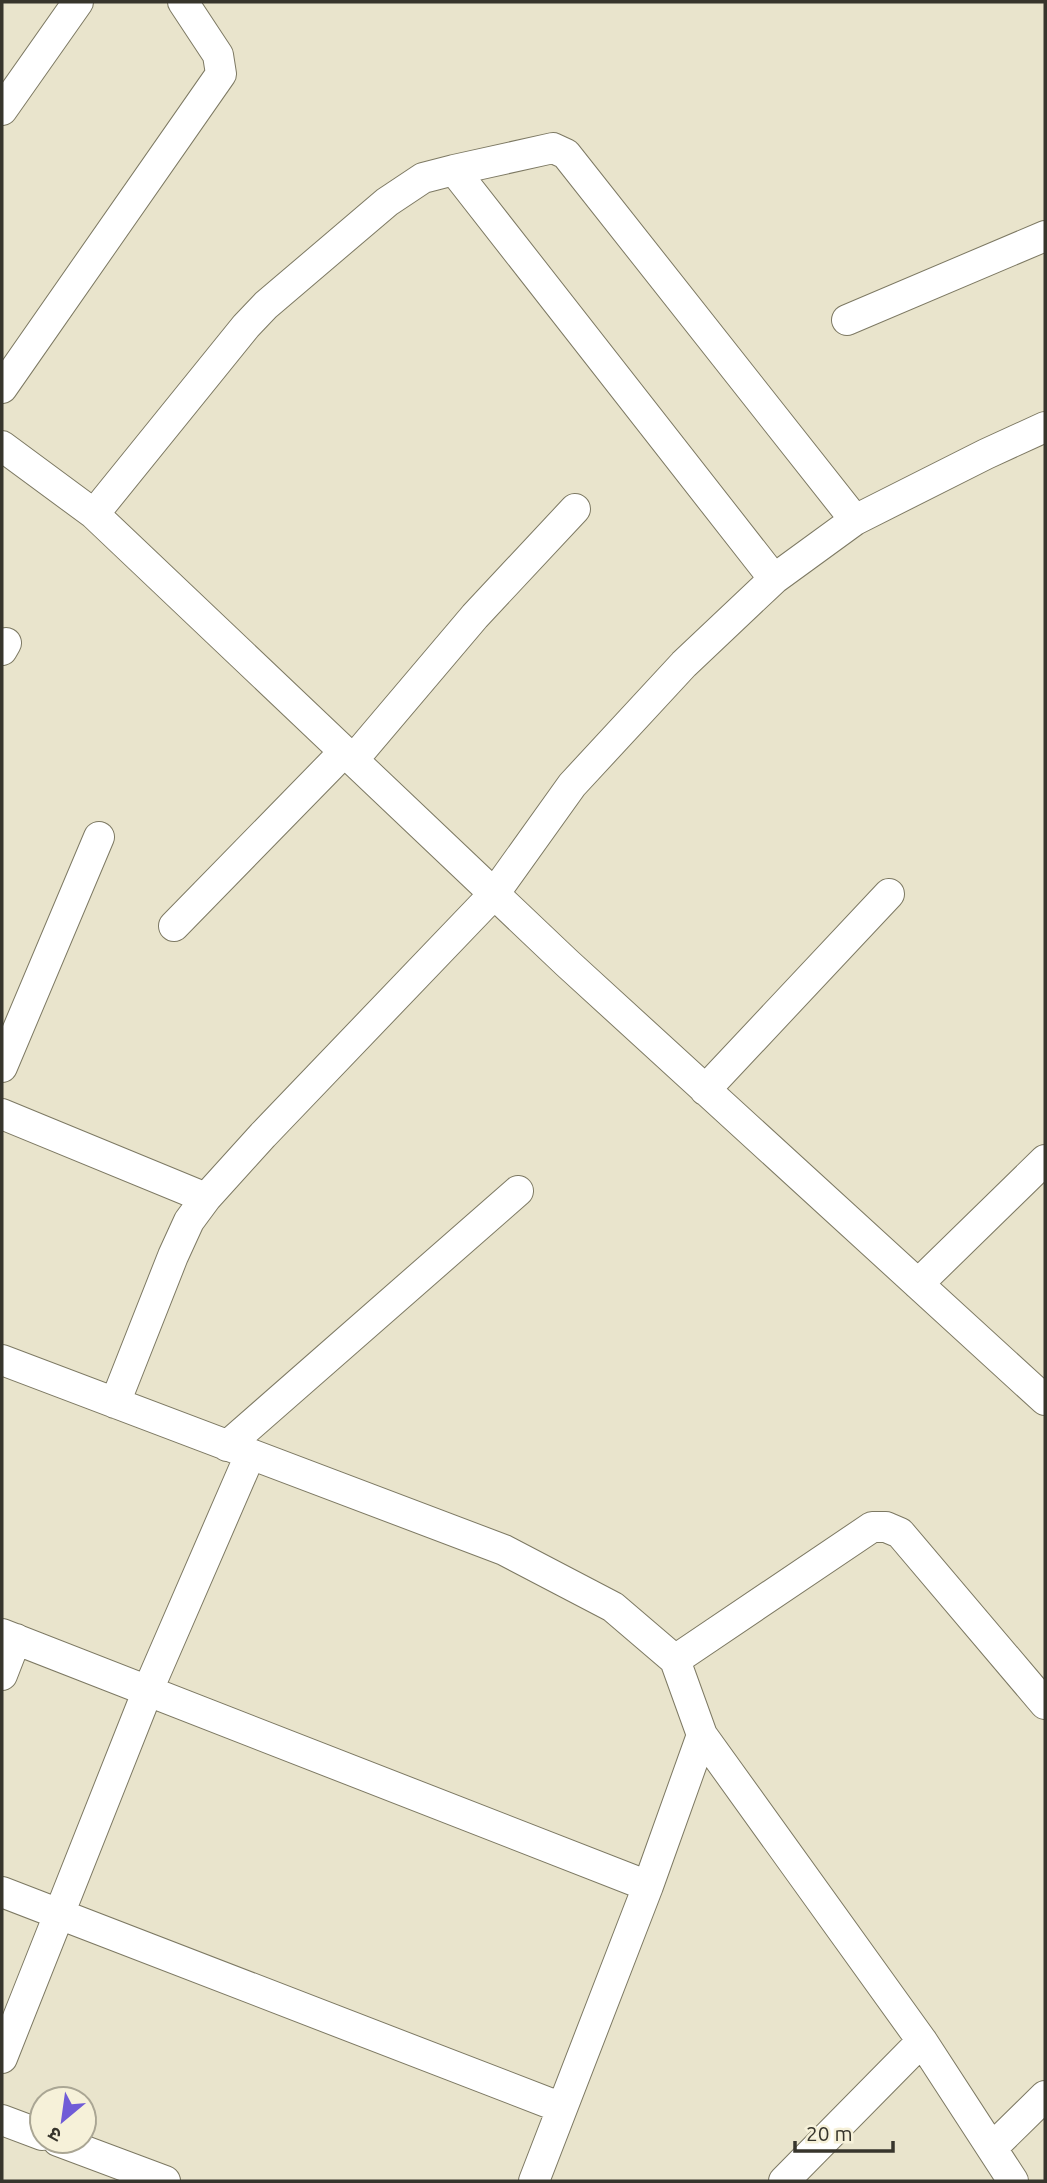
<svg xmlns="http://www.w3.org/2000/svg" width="1047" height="2183" font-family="Ubuntu,'Noto Sans Devanagari',sans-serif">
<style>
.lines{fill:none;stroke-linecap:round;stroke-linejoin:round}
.minor-casing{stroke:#7d7963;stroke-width:32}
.minor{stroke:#fff;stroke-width:30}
</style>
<rect width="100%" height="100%" fill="#e9e4cc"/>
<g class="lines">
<!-- minor casing -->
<g class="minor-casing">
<path id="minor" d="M2,110L78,2
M847,320L1045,236
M2,388L221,74L218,55L183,2
M2,446L94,514L567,963L1045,1400
M94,514L246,326L266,305L387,202L423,178L454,170
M774,579L454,170L553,148L566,154L855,520
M2,650L6,643
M353,760L475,616L575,509
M174,926L344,752
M2,1067L99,837
M705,1090L889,894
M2,1114L206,1198
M918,1284L1045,1160
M2,1360L504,1550L613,1607L675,1660L702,1735L922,2041L1013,2181
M115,1403L173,1256L189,1221L206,1198L263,1135L494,894L572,785L684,664L774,579L855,520L986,454L1045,427
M227,1446L518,1191
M2,1634L648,1886
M675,1660L872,1527H886L900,1533L1045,1704
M2,1675L16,1639
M2,1892L562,2108
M2,2058L148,1690L250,1455
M2,2120L42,2135
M58,2141L165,2181
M992,2148L1045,2096
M534,2181L648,1886L702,1735
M784,2181L922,2041"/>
</g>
<!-- minor -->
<use href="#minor" class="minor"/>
</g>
<!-- border -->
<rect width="1047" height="2183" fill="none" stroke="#37352c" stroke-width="7"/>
<!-- north arrow -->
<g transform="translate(63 2120) rotate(209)"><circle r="33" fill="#f6f1d9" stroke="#aaa694" stroke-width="2"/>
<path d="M0-5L12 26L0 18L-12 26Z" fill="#705cd7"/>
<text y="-10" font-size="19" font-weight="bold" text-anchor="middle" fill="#37352c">उ</text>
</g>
<!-- scale -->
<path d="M795 2141v10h98v-10" fill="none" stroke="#37352c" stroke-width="3.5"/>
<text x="806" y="2141" font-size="21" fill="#37352c" stroke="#f6f1d9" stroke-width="5" paint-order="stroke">20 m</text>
</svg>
